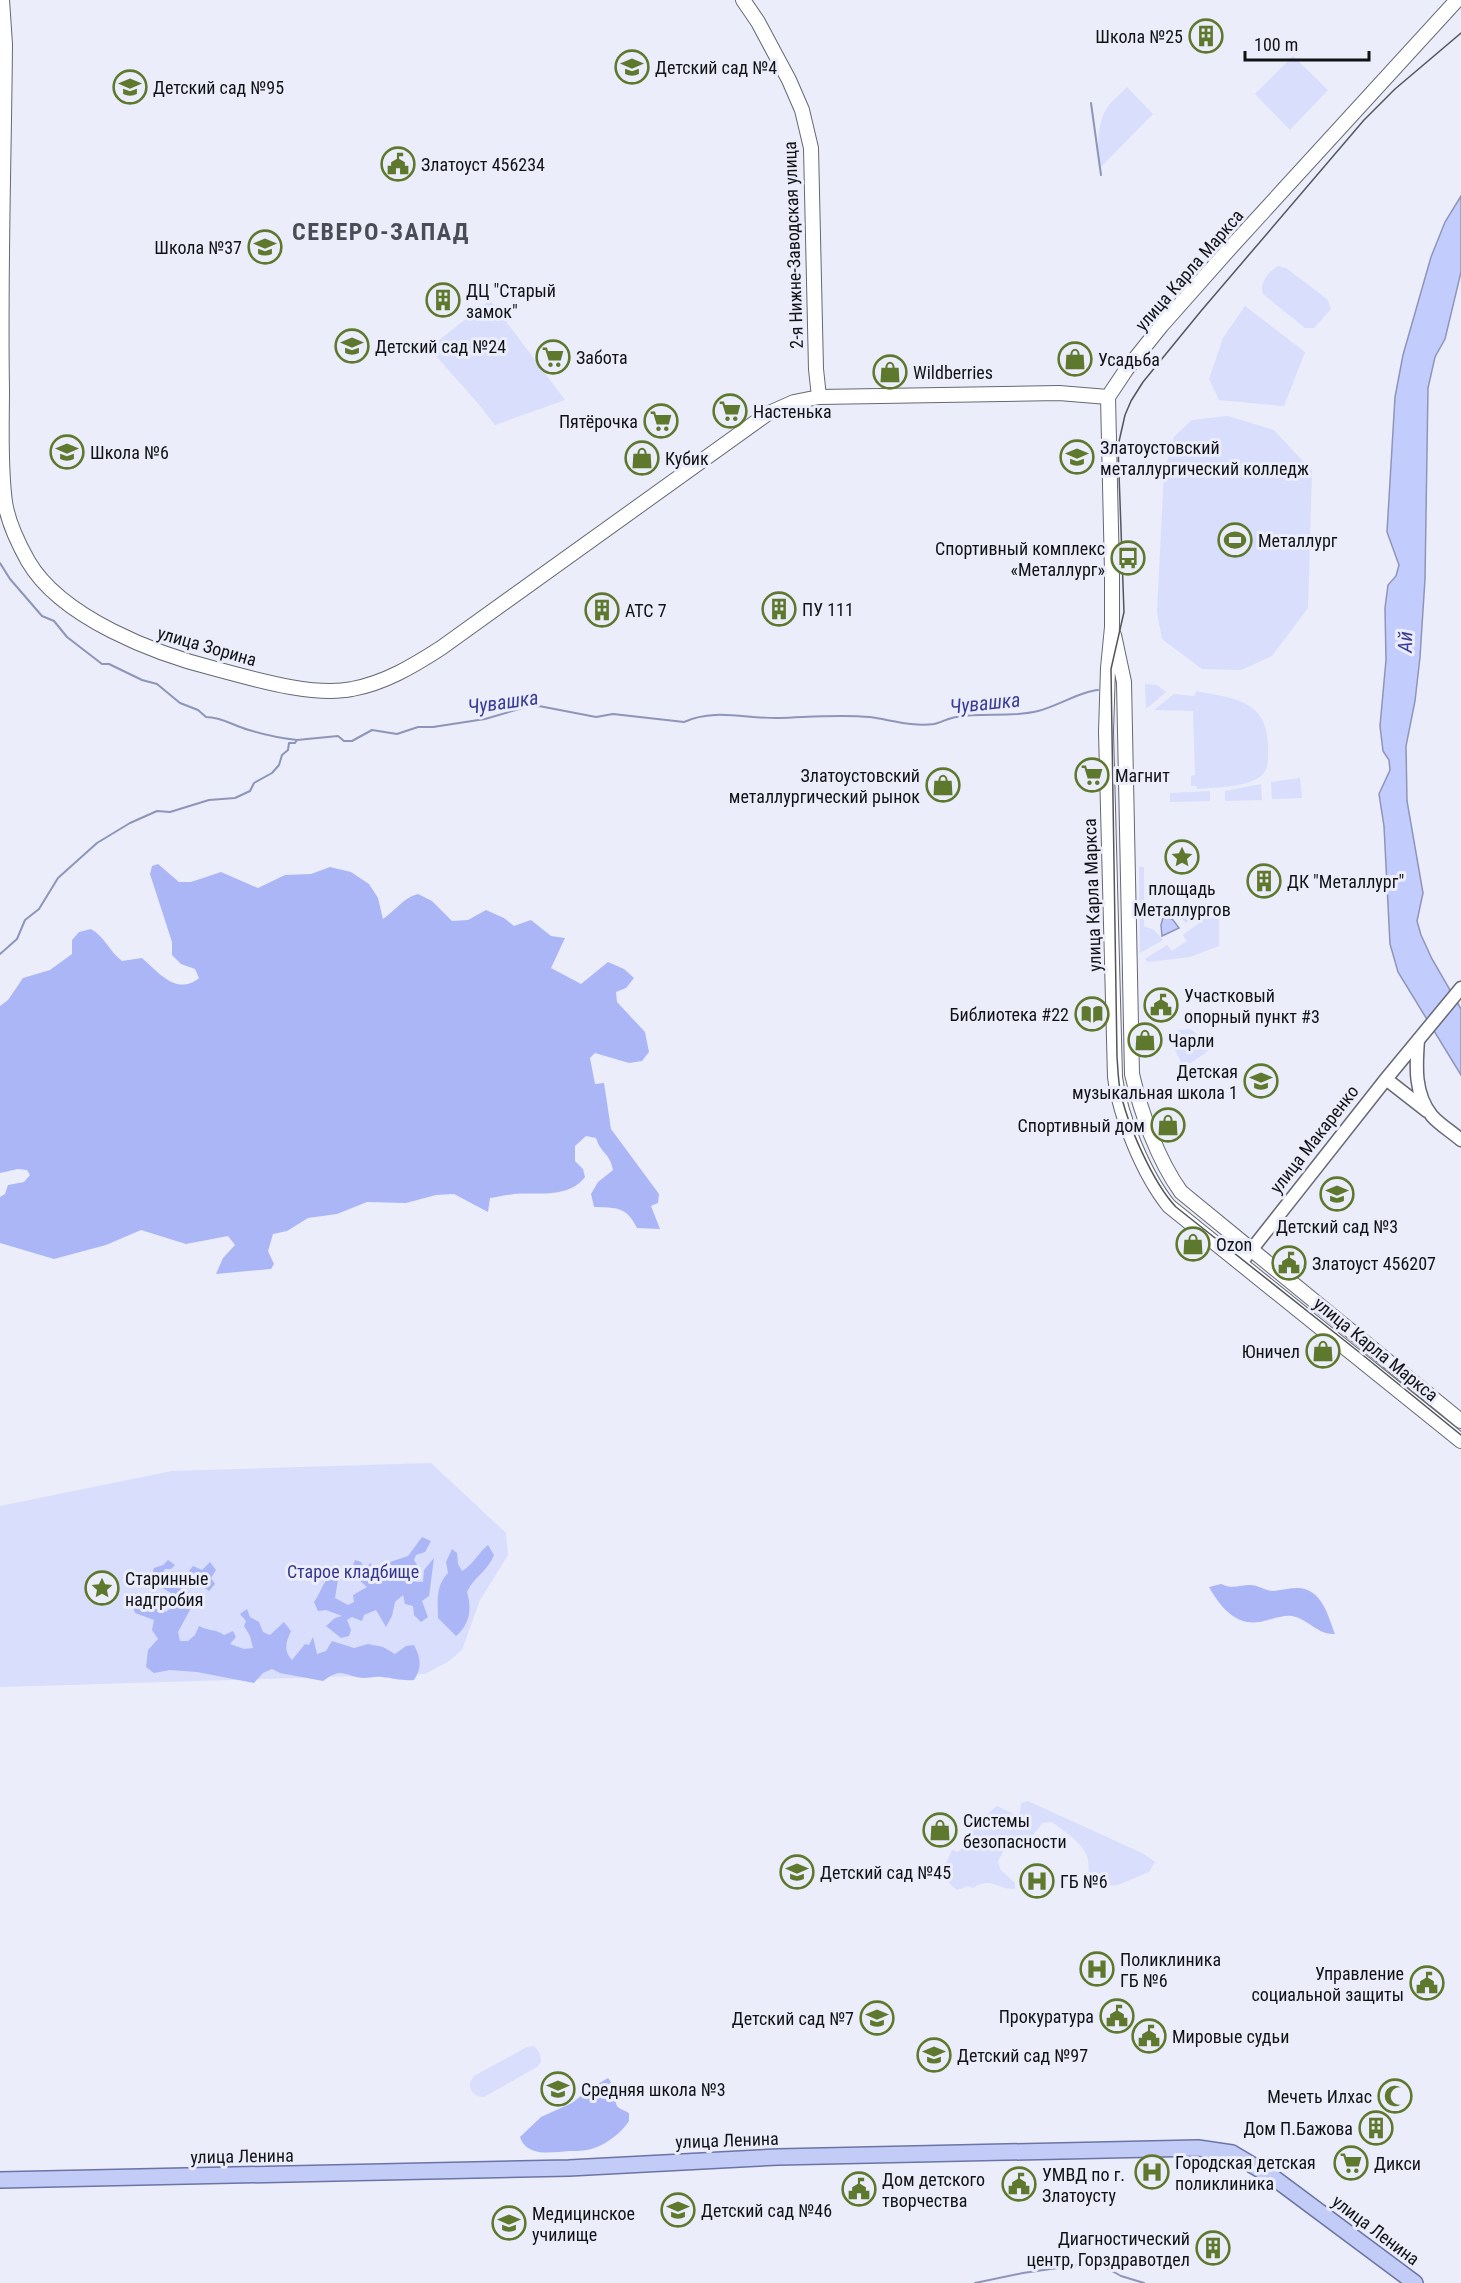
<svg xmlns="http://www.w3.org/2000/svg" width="1461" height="2283" font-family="'Roboto Condensed',sans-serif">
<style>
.green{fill:#d8defc}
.forest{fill:#abb6f6}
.water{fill:#c3cdfd;stroke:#8e95b8;stroke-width:1.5}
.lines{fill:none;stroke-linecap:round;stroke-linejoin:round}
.stream{stroke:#8e95b8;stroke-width:2}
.tertiary-casing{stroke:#666873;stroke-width:15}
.secondary-casing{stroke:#666873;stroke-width:16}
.primary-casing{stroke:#6b74a5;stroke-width:18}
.tertiary{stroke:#fff;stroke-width:12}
.secondary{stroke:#fff;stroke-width:14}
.primary{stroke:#c3cbf7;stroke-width:15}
.tram{stroke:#54565d;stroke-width:1.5}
.labels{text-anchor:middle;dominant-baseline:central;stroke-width:6;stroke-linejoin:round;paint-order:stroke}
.poi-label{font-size:18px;fill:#111216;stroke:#ebedfa;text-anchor:start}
.street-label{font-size:18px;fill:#111216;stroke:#ebedfa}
.park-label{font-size:18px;fill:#353791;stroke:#ebedfa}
.water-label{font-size:20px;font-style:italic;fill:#393c96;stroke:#ebedfa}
.district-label{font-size:24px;font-weight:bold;letter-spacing:1.5px;fill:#4a4c56;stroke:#ebedfa}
</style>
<rect width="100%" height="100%" fill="#ebedfa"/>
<!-- green -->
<path class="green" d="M1293,56L1328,90L1290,130L1255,94Z
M1127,87L1153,114L1100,168C1097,152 1097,122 1107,108C1112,100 1121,94 1127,87Z
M1278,266L1286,268L1327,299L1331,309L1314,328H1305L1263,294C1259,282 1269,272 1278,266Z
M490,300L565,400L495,425L476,401L429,348Z
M1245,306L1305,352L1284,406L1219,400L1209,379L1223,338Z
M1228,416L1274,430L1312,471L1308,608L1272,656L1241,670L1202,669L1162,639L1157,612L1164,473L1174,437L1192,420Z
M1145,684L1157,685L1166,692L1146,709Z
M1196,691C1236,699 1269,700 1268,750C1268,760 1269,769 1261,776C1245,788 1216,787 1197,789V786H1191V776L1195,775L1193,711L1154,710L1174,694L1195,696Z
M1300,778L1302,798L1272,799L1271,782Z
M1261,784L1262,800L1225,801V791Z
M1210,791V801L1170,802V793Z
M1139,867H1144V926L1154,930L1163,940L1140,953Z
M1208,903H1212L1186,923L1168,905Z
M1219,908V946L1190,957L1148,962L1145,959L1167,945L1172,951L1187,941L1183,935Z
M1190,1029L1203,1039L1208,1051L1194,1061L1183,1066L1174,1048L1178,1030Z
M431,1463L506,1533L508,1555L480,1600L462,1650L449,1661L425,1674L0,1687V1506L172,1471Z
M1028,1801L1144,1854L1155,1862L1149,1872L1118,1885L1105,1886L1091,1879C1088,1872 1089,1867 1088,1860C1086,1845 1064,1831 1052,1822L1042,1823C1031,1840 1026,1841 1007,1845L998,1861L1000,1869L1015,1883V1889C996,1889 991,1876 973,1888L968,1886L957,1890L950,1884L942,1873L952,1850L958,1852L964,1846L973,1826L997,1806L1018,1816L1020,1812L1021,1803Z
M534,2046C539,2051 541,2055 541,2062L537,2067L484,2097C475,2097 469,2091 470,2082L474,2076L527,2047Z"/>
<!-- forest -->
<path class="forest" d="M158,864L179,882H191L221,872L258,888L285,875L311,874L330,867L351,872L369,884L378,898L383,919C396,910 403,898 418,894L432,901L452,921L468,920L486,910L504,918L514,926L531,920L551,936L565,938L551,968L581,984L608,962L624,969L634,978L626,988L616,992L617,1002L645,1032L649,1052L642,1061L629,1063L595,1053L590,1058L595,1084L604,1083L611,1129L659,1194L658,1203L651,1206L660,1229L637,1228C626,1206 617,1208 594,1207L591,1194L598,1182L613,1170C610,1153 601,1154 596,1138L586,1136L575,1146V1161L583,1169L585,1177C568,1199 538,1192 514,1194C506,1195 498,1197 490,1198L488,1212L454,1194L436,1195L406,1203L367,1202L337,1214L308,1218L287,1231L273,1234L268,1251L274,1264L271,1269L216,1274L223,1258L235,1245L228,1236L186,1244L141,1230L106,1245L54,1259L0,1243V1197L5,1194L8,1185L24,1182L30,1175L27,1170L18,1169L0,1173V1006L8,1000L23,978L50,970L72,954V940L79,932L91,929C105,937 109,951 122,961L142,958C159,973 177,996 199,978L195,969L181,964L172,955V942L150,874L152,866Z
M422,1537L431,1541L425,1552L416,1555L414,1560L417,1565H406L402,1581L423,1582L424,1570L434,1558L429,1596L422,1601L428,1617L421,1622L414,1615L413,1606L405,1604L403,1595L395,1602L392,1616L386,1627L376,1610L364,1615L362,1621L352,1617L347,1620L351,1630L349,1636L341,1638L326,1626L335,1618L342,1616L326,1610L318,1611L314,1602C320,1594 322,1584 329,1577L338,1580L335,1598L348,1605L354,1602L353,1595L367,1587L358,1579L360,1572L353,1565L355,1560L361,1562L364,1568L371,1563L374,1574L381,1573L384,1564L408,1556Z
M488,1545L494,1555C488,1571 473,1578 467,1592C472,1609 470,1624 456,1636L438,1618C438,1601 435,1587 448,1573L446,1562L452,1549L457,1553L458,1564L462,1571C473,1565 478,1553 488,1545Z
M168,1560L175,1565L171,1569H165L161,1576C172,1580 178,1589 189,1593L191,1608L178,1632L180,1641H188L195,1635L199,1626C208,1631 216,1629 224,1635L233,1631L236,1637L230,1644L244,1649L253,1648L250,1636L244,1626L246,1621L240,1614L247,1609L250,1617L259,1622L263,1632L270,1635L284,1622L291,1631C286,1642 283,1651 292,1660L305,1644L309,1645L313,1637L317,1654L326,1651L332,1641L354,1648L368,1644L383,1647L395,1654L406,1646L414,1645C421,1658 422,1668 414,1680C401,1681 394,1678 382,1677C375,1676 369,1678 363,1678C343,1676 343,1666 323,1681L280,1673L272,1669L263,1673L254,1683L197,1672L170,1670L154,1673L146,1667L148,1650L158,1639L152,1630L154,1620L135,1613L131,1601L136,1593L139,1596L140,1605L146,1607V1600L153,1593L166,1612L173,1606L174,1595L161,1587L151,1577L154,1568L163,1565Z
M210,1562L216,1570L211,1578L215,1584L209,1591L205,1588L201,1580L189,1571L193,1566L202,1570Z
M1221,1584C1232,1589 1236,1586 1248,1585C1258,1584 1265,1591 1274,1591C1282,1590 1289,1588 1297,1588C1322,1588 1328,1616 1335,1634C1318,1635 1308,1619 1292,1616C1284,1615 1272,1619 1264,1621C1237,1628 1221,1608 1209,1587Z
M608,2078C617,2089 613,2104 619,2108C622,2110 626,2111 629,2113V2121C622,2132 609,2142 597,2147C588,2151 579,2151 569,2151C553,2152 527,2158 520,2137L541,2117L572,2103L588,2090Z"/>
<!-- water -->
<path class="water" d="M1461,196V272L1445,339L1435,357L1428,388L1425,579L1420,657L1415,701L1406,746L1407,801L1423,893L1417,921L1421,935L1432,959L1461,1009V1075L1398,972L1390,944L1384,826L1379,794L1390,770L1389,760L1383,751L1380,726L1386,660L1385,608L1388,585L1396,576L1399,565L1387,532L1395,397L1403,355L1431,257L1445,222Z
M1164,914L1173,920L1179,928L1162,936L1161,925Z"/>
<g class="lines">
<!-- stream -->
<path class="stream" d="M1091,103L1101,175
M0,563L10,579L42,616L54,621L67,637L102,664H109L142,680L157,684L180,703L198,710L206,717C222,717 234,726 249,730C265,735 280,738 297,740
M0,954L17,939L25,920L39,909L58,878L97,843L130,823L157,811L170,812L209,800L235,798L250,791L254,783L272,773L279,765L282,755L288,750L289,743H295L297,740L338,736L344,741H352L372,730L397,734L418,727H433L485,719L526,707L539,706L596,717L613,714L684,722C714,708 747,719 779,718C810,717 840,714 870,717C891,720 913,727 934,724C942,722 949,718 956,717C983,712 1012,718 1038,711C1058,706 1081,691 1098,690
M975,2283L1023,2273L1085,2264L1103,2266L1121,2276L1144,2283"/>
<!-- tertiary casing -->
<g class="tertiary-casing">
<path id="tertiary" d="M1418,1040C1416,1066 1414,1094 1432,1116C1440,1125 1452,1132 1461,1140
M1386,1079L1427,1111
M1241,1263L1386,1079L1461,988"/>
</g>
<!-- secondary casing -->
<g class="secondary-casing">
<path id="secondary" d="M2,0L5,44C4,159 0,274 2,389C2,426 0,465 5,502C8,523 18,543 28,561C61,618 156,654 216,669C254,679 314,697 352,689C385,683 413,666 441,648L767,414L794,402L819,397L1059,393L1108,397
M743,0L758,22L789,80L802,110L811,148L816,369L819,397
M1457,0L1232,246L1162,325L1126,370L1108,397L1112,572V627L1108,668L1106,732L1115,1077C1120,1117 1144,1175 1169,1206L1461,1441
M1114,635L1124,682L1132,1074C1141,1113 1158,1160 1181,1192L1461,1421"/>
</g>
<!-- primary casing -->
<g class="primary-casing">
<path id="primary" d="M0,2180L569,2168L778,2157L1198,2148L1232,2153L1274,2178L1415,2283"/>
</g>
<!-- tertiary -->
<use href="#tertiary" class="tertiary"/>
<!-- secondary -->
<use href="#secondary" class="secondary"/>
<!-- primary -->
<use href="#primary" class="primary"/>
<!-- tram -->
<path class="tram" d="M1461,33L1395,89L1364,120L1201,311L1143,382L1131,401L1125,415L1118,446L1124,612L1111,669L1117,1057C1118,1068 1118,1079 1120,1089C1126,1122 1153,1183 1176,1207L1359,1352L1461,1435"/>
</g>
<!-- icons -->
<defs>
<g id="building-ring" transform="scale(1.725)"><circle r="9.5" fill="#ebedfa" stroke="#5e792d" stroke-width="1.5"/><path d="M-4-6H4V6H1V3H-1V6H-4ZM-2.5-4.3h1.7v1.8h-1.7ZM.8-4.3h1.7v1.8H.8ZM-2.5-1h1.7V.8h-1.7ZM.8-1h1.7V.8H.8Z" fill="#5e792d"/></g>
<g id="school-ring" transform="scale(1.725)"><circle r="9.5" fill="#ebedfa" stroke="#5e792d" stroke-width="1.5"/><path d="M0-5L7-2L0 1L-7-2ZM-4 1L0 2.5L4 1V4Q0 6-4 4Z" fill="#5e792d"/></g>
<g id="civic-ring" transform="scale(1.725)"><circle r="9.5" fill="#ebedfa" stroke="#5e792d" stroke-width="1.5"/><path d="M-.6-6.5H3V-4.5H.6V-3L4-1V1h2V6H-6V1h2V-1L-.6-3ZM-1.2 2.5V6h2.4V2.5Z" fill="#5e792d"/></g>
<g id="supermarket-ring" transform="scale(1.725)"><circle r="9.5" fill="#ebedfa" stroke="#5e792d" stroke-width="1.5"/><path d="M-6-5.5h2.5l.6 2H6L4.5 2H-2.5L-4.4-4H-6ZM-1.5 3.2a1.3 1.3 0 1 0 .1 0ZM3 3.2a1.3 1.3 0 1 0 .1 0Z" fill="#5e792d"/></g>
<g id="shop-ring" transform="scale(1.725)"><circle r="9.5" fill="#ebedfa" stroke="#5e792d" stroke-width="1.5"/><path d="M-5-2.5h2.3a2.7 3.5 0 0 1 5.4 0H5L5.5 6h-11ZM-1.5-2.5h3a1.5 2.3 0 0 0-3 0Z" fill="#5e792d"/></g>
<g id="university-ring" transform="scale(1.725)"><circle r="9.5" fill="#ebedfa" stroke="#5e792d" stroke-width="1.5"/><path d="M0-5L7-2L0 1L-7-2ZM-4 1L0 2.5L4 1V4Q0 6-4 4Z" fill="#5e792d"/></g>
<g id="stadium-ring" transform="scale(1.725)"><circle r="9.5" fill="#ebedfa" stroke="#5e792d" stroke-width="1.5"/><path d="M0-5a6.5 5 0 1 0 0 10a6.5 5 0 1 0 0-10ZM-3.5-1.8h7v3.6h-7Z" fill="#5e792d"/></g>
<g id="bus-ring" transform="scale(1.725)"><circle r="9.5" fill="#ebedfa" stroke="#5e792d" stroke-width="1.5"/><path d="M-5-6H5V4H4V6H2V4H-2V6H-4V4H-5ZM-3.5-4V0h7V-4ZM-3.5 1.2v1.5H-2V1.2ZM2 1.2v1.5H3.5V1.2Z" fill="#5e792d"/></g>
<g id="sight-ring" transform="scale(1.725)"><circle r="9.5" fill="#ebedfa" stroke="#5e792d" stroke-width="1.5"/><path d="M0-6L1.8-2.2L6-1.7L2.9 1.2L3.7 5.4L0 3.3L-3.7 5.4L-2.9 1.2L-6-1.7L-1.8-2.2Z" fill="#5e792d"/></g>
<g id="library-ring" transform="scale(1.725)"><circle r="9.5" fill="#ebedfa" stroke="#5e792d" stroke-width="1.5"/><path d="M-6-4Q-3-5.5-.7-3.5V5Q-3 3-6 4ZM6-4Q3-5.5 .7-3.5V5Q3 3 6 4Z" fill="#5e792d"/></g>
<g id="hospital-ring" transform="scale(1.725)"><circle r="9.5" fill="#ebedfa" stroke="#5e792d" stroke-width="1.5"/><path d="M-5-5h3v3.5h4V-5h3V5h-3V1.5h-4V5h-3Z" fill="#5e792d"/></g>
<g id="mosque-ring" transform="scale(1.725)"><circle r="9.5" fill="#ebedfa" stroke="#5e792d" stroke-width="1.5"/><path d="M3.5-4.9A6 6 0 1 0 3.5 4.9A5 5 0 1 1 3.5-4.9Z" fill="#5e792d"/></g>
</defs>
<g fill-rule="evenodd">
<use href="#building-ring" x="1206" y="36"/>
<use href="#school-ring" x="632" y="67"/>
<use href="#school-ring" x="130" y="87"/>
<use href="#civic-ring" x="398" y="164"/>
<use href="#school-ring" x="265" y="247"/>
<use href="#building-ring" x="443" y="300"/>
<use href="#school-ring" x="352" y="346"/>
<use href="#supermarket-ring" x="553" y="357"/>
<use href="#shop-ring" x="1075" y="359"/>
<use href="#shop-ring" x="890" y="372"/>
<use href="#supermarket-ring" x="730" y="411"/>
<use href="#supermarket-ring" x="661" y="421"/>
<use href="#school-ring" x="67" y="452"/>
<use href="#university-ring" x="1077" y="457"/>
<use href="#shop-ring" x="642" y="458"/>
<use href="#stadium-ring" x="1235" y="540"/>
<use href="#bus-ring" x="1128" y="558"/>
<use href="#building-ring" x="779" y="609"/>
<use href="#building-ring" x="602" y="610"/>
<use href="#supermarket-ring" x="1092" y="775"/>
<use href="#shop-ring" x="943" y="785"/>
<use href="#sight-ring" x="1182" y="857"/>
<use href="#building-ring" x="1264" y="881"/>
<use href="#civic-ring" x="1161" y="1005"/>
<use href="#library-ring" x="1092" y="1014"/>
<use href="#shop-ring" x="1145" y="1040"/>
<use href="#school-ring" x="1261" y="1081"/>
<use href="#shop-ring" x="1168" y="1125"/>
<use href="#school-ring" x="1337" y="1194"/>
<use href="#shop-ring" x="1193" y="1244"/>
<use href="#civic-ring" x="1289" y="1263"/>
<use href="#shop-ring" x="1323" y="1351"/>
<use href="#sight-ring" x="102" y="1588"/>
<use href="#shop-ring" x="940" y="1830"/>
<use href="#school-ring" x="797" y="1872"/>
<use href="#hospital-ring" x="1037" y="1881"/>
<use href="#hospital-ring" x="1097" y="1969"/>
<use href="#civic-ring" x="1427" y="1983"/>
<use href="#civic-ring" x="1117" y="2016"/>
<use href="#school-ring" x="877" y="2018"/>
<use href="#civic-ring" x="1149" y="2036"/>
<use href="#school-ring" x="934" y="2055"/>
<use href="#school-ring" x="558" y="2089"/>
<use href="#mosque-ring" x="1395" y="2096"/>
<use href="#building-ring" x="1376" y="2128"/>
<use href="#supermarket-ring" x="1351" y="2163"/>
<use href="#hospital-ring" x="1152" y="2172"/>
<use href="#civic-ring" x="1019" y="2184"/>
<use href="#civic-ring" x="859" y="2189"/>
<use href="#school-ring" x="678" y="2210"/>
<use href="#university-ring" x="509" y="2223"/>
<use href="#building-ring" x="1213" y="2248"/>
</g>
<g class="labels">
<!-- poi labels -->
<g class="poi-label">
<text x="1183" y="36" text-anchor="end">Школа №25</text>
<text x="655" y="67">Детский сад №4</text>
<text x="153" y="87">Детский сад №95</text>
<text x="421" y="164">Златоуст 456234</text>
<text x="242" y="247" text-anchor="end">Школа №37</text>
<text x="466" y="290">ДЦ "Старый<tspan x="466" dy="21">замок"</tspan></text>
<text x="375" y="346">Детский сад №24</text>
<text x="576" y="357">Забота</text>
<text x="1098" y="359">Усадьба</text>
<text x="913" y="372">Wildberries</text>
<text x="753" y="411">Настенька</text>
<text x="638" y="421" text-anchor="end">Пятёрочка</text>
<text x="1100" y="447">Златоустовский<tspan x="1100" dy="21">металлургический колледж</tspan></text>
<text x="90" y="452">Школа №6</text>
<text x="665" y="458">Кубик</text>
<text x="1258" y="540">Металлург</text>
<text x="1105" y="548" text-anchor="end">Спортивный комплекс<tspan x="1105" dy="21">«Металлург»</tspan></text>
<text x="802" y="609">ПУ 111</text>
<text x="625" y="610">АТС 7</text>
<text x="920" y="775" text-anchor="end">Златоустовский<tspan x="920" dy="21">металлургический рынок</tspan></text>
<text x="1115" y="775">Магнит</text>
<text x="1287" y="881">ДК "Металлург"</text>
<text x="1182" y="888" text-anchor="middle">площадь<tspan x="1182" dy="21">Металлургов</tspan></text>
<text x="1184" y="995">Участковый<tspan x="1184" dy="21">опорный пункт #3</tspan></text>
<text x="1069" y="1014" text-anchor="end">Библиотека #22</text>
<text x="1168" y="1040">Чарли</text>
<text x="1238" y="1071" text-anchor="end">Детская<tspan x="1238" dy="21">музыкальная школа 1</tspan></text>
<text x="1145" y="1125" text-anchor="end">Спортивный дом</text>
<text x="1337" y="1226" text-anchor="middle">Детский сад №3</text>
<text x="1216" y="1244">Ozon</text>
<text x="1312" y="1263">Златоуст 456207</text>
<text x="1300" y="1351" text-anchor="end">Юничел</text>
<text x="125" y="1578">Старинные<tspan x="125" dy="21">надгробия</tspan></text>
<text x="963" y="1820">Системы<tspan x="963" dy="21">безопасности</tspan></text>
<text x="820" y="1872">Детский сад №45</text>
<text x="1060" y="1881">ГБ №6</text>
<text x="1120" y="1959">Поликлиника<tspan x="1120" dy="21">ГБ №6</tspan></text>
<text x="1404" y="1973" text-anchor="end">Управление<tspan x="1404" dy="21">социальной защиты</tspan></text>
<text x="1094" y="2016" text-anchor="end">Прокуратура</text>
<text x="854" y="2018" text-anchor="end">Детский сад №7</text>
<text x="1172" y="2036">Мировые судьи</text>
<text x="957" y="2055">Детский сад №97</text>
<text x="581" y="2089">Средняя школа №3</text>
<text x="1372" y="2096" text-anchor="end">Мечеть Илхас</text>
<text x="1353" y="2128" text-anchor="end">Дом П.Бажова</text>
<text x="1175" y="2162">Городская детская<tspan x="1175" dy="21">поликлиника</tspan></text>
<text x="1374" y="2163">Дикси</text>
<text x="1042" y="2174">УМВД по г.<tspan x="1042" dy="21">Златоусту</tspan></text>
<text x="882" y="2179">Дом детского<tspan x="882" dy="21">творчества</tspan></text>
<text x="701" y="2210">Детский сад №46</text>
<text x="532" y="2213">Медицинское<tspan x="532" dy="21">училище</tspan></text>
<text x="1190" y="2238" text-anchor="end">Диагностический<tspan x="1190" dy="21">центр, Горздравотдел</tspan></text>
</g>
<!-- street labels -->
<g class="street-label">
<text transform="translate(793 245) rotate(-92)">2-я Нижне-Заводская улица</text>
<text transform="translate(1189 270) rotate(-49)">улица Карла Маркса</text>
<text transform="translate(207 646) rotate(16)">улица Зорина</text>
<text transform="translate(1092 895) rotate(-92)">улица Карла Маркса</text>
<text transform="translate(1314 1139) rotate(-52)">улица Макаренко</text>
<text transform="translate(1376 1349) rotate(39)">улица Карла Маркса</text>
<text transform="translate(727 2140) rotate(-2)">улица Ленина</text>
<text transform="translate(242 2156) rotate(-1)">улица Ленина</text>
<text transform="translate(1376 2230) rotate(37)">улица Ленина</text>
</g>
<!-- park labels -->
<g class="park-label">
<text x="353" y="1571">Старое кладбище</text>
</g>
<!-- water labels -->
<g class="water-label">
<text transform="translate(1405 642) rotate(-88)">Ай</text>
<text transform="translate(503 702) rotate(-8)">Чувашка</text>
<text transform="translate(985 703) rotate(-6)">Чувашка</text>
</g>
<!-- district labels -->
<g class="district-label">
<text x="381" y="232">СЕВЕРО-ЗАПАД</text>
</g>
</g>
<!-- scale -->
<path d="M1245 51v9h124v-9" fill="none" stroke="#111216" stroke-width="3"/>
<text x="1254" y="51" font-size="18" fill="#111216" stroke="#ebedfa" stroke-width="4.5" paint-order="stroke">100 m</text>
</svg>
